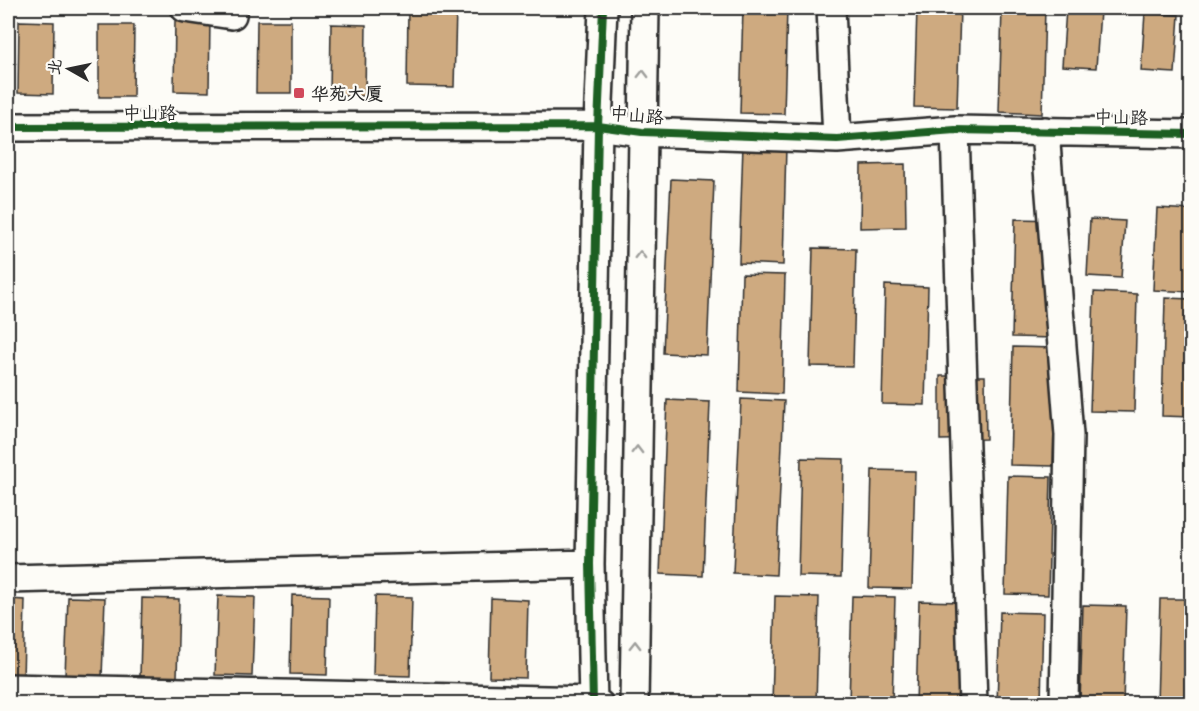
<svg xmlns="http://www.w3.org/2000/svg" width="1199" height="711" font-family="Delius,'LXGW WenKai TC',sans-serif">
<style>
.building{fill:#ceaa80;stroke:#2b2b2b;stroke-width:1.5}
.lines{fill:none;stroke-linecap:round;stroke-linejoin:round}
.minor-casing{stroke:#2b2b2b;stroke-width:32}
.minor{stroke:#fdfcf7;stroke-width:27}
.cycleway-casing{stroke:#fdfcf7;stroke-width:11}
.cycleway{stroke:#1b5e20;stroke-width:8}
.oneway{stroke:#9e9e9b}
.poi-dot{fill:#d1495b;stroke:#fdfcf7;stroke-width:2}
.labels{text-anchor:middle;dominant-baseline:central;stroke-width:4.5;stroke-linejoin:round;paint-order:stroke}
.poi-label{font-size:18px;font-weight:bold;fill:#2b2b2b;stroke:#fdfcf7;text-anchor:start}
.street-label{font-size:18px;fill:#2b2b2b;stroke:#fdfcf7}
</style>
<rect width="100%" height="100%" fill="#fdfcf7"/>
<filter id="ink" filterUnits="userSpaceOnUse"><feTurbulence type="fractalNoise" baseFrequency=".0167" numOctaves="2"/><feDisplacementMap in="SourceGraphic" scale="12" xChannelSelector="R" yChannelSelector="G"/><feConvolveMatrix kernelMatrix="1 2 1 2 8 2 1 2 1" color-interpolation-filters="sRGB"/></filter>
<g filter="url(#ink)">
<!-- building -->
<path class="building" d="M408,8H456L454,87L407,86Z
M743,8H787L784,114L740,113Z
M917,8H960L957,108L914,107Z
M1002,8H1045L1042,114L999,112Z
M1066,9L1100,11L1096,68L1062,66Z
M1145,13L1179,15L1175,73L1141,71Z
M175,19H210L209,92L174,91Z
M19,21L54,22L53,94L18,93Z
M257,21H291V93H256Z
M331,24L366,25L365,96H330Z
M99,25H134L133,97H99Z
M743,145L786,146L783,265L739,263Z
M905,164L906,227L860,228L861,165Z
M671,179L714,181L707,355L663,353Z
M1157,208L1192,210V292L1153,290Z
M1015,219L1059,220L1055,338L1012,337Z
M1090,219L1125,221L1121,278L1087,276Z
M813,248L856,249L853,367L810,366Z
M742,274L785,275L782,394L739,392Z
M885,285L928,287L925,405L882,404Z
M1094,292L1137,294L1134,412L1090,411Z
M1165,298L1192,299V417L1162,416Z
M1013,347L1056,348L1053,466L1010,465Z
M940,376H985L986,439L940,440Z
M741,399L784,401L776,575L733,573Z
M667,400L710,402L703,576L660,574Z
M801,458L844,459L841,577L798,576Z
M872,470L915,471L912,589L869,588Z
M1008,476L1051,477L1048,595L1005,594Z
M292,595L329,596L327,675L290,674Z
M218,596L255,597L252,676L215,675Z
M375,596L412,597L410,676L373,675Z
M775,596L819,597L816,704H772Z
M852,596L895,597L892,704H849Z
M68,597L105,598L102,677L65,676Z
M142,598L179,599L177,678L140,677Z
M491,598L528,600L526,678L489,677Z
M8,599L25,600L23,679L8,678Z
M1160,599H1192V704H1157Z
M919,601L962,602L959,704H916Z
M1083,605L1126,606L1123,704H1080Z
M1000,612L1043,613L1041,704H997Z"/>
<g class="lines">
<!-- minor casing -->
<g class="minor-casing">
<path id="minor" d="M185,8L232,15L233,8
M831,8L837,139
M8,127L598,126L642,132L837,139L955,130L1192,134
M955,130L973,704
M1045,131L1069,435L1064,704
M8,579L590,564
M8,688L593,701L599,704
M593,704L590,564L598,126L603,8
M634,704L645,8"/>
</g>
<!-- minor -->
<use href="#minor" class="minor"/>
<!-- cycleway casing -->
<g class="cycleway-casing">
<path id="cycleway" d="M8,127L598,126L642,132L837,139L955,130L1192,134
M593,704L590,564L598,126L603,8"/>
</g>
<!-- cycleway -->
<use href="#cycleway" class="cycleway"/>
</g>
<!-- one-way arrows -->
<defs><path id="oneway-chevron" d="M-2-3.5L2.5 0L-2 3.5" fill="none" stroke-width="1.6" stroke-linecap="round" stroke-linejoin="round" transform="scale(1.5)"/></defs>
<g class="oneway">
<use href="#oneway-chevron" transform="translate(643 74) rotate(-89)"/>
<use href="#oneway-chevron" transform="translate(640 255) rotate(-89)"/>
<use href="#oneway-chevron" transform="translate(637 450) rotate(-89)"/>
<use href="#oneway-chevron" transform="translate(635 645) rotate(-89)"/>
</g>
</g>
<!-- markers -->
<rect class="poi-dot" x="293" y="87" width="12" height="12" rx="3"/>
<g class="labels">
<!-- poi labels -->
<g class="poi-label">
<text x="311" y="93">华苑大厦</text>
</g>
<!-- street labels -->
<g class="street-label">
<text x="150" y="112">中山路</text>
<text transform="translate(637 115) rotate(5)">中山路</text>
<text transform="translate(1121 117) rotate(1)">中山路</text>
</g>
</g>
<!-- margin -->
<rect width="1199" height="711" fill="none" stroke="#fdfcf7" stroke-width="30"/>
<rect x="15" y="15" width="1169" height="681" fill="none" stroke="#2b2b2b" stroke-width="2" filter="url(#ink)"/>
<!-- north arrow -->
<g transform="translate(69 69) rotate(279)" stroke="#fdfcf7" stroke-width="4.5" paint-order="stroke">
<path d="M0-4.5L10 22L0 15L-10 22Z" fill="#2b2b2b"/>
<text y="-9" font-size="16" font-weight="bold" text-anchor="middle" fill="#2b2b2b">北</text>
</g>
</svg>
